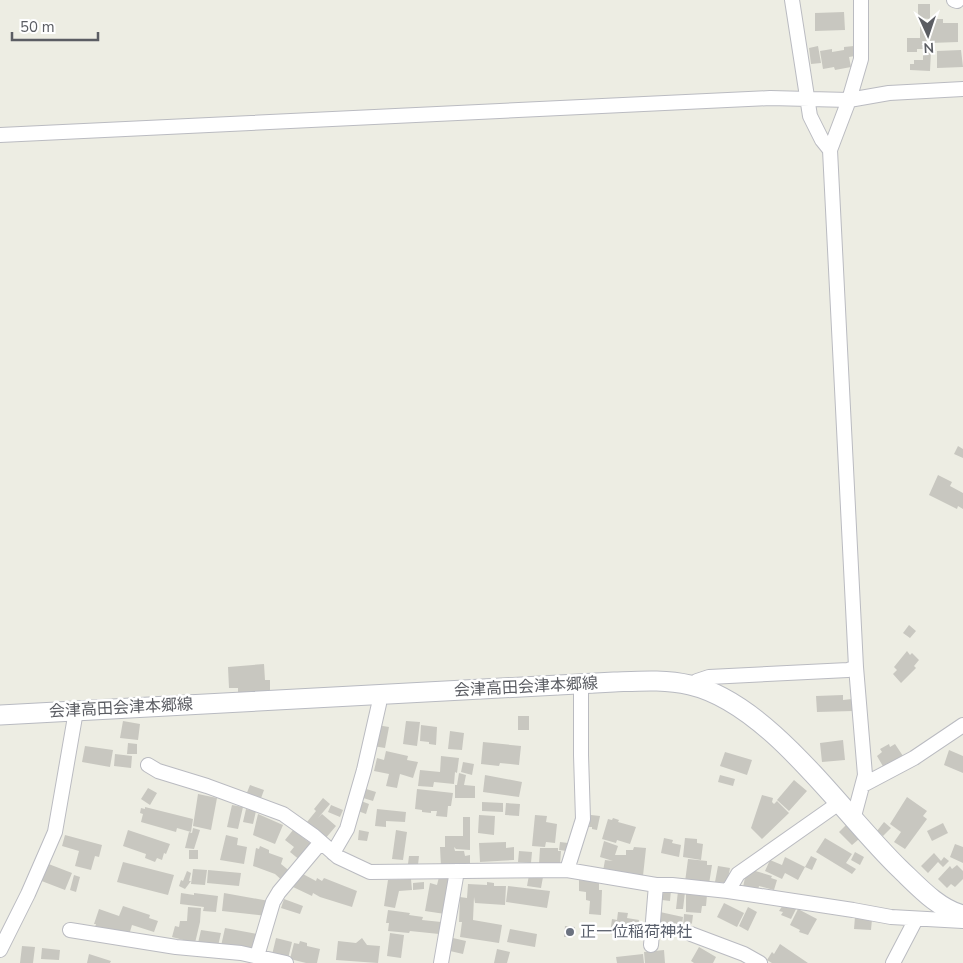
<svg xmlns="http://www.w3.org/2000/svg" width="963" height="963" font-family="'Nunito Sans','Noto Sans JP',sans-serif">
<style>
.building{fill:#c8c7c0}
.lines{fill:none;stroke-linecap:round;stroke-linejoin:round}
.minor-casing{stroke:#babbc1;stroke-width:16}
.secondary-casing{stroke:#b8bac1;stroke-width:21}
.minor{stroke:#fff;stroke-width:14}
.secondary{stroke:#fff;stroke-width:19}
.worship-dot{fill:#6b7280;stroke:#fff;stroke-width:2}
.labels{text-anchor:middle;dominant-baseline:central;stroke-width:5;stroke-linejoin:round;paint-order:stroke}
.street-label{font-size:16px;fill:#5b5d63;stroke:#fff}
.worship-label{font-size:16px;fill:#5b616d;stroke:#fff;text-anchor:start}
</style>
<rect width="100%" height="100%" fill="#edede3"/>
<!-- building -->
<path class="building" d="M918,4H930V19L918,18Z
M844,12L845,30L815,31V13Z
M935,19H943V23H958V42L930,43V46H926V49H917V52H907V38H920V23H936Z
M818,46L821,63L811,64L809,48Z
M854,46L855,56L849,57L851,67L835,70L834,67L823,69L820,51L832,49V52L844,50V47Z
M961,50L963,67L937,68V51Z
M923,51H931L930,71L910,70V64H914V60H923Z
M958,446L963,449V458L954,454Z
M938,475L952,482L950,486L963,493V509L958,506L957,509L929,495Z
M909,625L916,631L910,638L903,633Z
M907,651L910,655L912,653L919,660L914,666L916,668L901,683L893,674L897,670L894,667Z
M264,664L265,680H270V691L238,694V688H229L228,667Z
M843,695V700L852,699L853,711L817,712L816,696Z
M518,716H529V730H518Z
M123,721L140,724L138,740L120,738Z
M406,721L420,722L417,746L403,744Z
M377,725L389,727L385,748L373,746Z
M421,725L437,727L436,745L429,744V742L420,741Z
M450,731L464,733L462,750L448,749Z
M843,740L845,760L822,762L820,743Z
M483,742L521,746L519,765L500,763L499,766L481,764Z
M128,743L137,744V754H127Z
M889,744L890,747L895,744L903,756L884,768L877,756L882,752L880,749Z
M85,746L113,750L110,767L82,762Z
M949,750L963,756V773L944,765Z
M386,751L408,756L407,760L418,762L413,778L400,774L397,788L386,786L389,774L374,771L377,758L384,760Z
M725,752L752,760L747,775L720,766Z
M115,754L132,756L131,768L114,766Z
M441,756L459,758L457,773L455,772L454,784L434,782L433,787L418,786L420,770L440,772Z
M463,762L474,764L472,775L461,772Z
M459,773L466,775L464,785L475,786V798H455V785H457Z
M485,775L522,782L519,797L483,792Z
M720,775L735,779L733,786L718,782Z
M794,780L807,791L789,811L777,800Z
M250,785L264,790L260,801L246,795Z
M148,788L157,793L150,805L141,799Z
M363,788L376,792L373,801L360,797Z
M417,789L453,793L451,806H448L447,817L436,816L437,811H431V813L422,812V810L415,809Z
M198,794L217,798L211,830L193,826Z
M762,795L773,798L772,802L774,804L777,801L789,813L762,839L751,828Z
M907,797L927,811L923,816L927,819L905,849L894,842L901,832L890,824Z
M323,798L330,804L318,818L322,814L336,826L325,839L307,822L316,811L314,809Z
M361,801L369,804L366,814L358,811Z
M482,802L503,803V812L482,811Z
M506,803L520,804L519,816L505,815Z
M232,805L243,807L238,829L227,827Z
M331,805L343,810L340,817L328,812Z
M145,807L193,819L191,832L177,828L176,832L141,822L143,814L140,813L141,808L145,809Z
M246,809L256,811L253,824L243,822Z
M377,809L406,812L405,822L386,821V827L375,826Z
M258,814L283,825L275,844L253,835Z
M479,815L495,816L494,835L478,833Z
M535,815L547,816L546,822L557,824L555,843L546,842L545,847L532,846Z
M591,815L600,816L597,830L592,829V827H589Z
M463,817H470V850L456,849L454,847L455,851H464L465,856L470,855V865L441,867L440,847H445V836H463Z
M613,818L619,820L618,822L636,827L630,844L617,840L616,843L602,839L608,819L612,820Z
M884,822L891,828L883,836L877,831Z
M943,823L948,833L932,841L927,831Z
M846,825L859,839L852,845L839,832Z
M193,828L200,830L194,849L185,848L189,832L192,833Z
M128,830L170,844L166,854L164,853L162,860L157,858L155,862L145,858L146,854L123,846Z
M293,830L314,846L301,861L290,852L294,847L285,840Z
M359,830L369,832L367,841L358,840Z
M396,830L407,832L403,860L392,859Z
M65,835L102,845L99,857L95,856L91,870L75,866L79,851L62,846Z
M226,835L238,838L237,845L247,847L244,864L220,860Z
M664,838L673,840L672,843L681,845L679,857L661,853Z
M685,838L697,839V843L703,844L701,860L683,857Z
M825,838L852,854L846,863L856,869L852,874L816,852Z
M604,841L618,846L615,855H626V850H633L634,847L646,848L643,876L603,871L605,860L613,861L600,857Z
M506,842V848L514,847V860L480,862L479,843Z
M560,842L568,843L567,851L559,850Z
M955,844L963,847V863L950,857Z
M260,846L269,850V853L283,858L281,864L292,873L285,883L275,874L253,866L256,848L259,849Z
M540,848H558V851H561L560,865L539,864Z
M189,850H198V859H189Z
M519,851L532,852L531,863L518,862Z
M855,852L864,857L860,865L851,860Z
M934,853L941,861L944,857L949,861L943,867L938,862L928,873L921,866Z
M409,856H419L418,865L408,864Z
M811,856L817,859L812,870L805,867Z
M785,857L805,867L798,880L785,873L782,879L765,871L770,860L782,865Z
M688,859L707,861V865H712L709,884L685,882Z
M123,862L174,875L168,895L117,882Z
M46,863L72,873L65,890L39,880Z
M957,865L963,871V879L955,887L951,884L947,888L938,879L950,866L952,869Z
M718,866L730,868L727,883L715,882Z
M193,869L207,870L205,885L191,884Z
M208,870L241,873L239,886L207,883Z
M752,870L772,876L771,878L777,880L774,890L759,886L758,890L743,887L746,873L751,874Z
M187,871L191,873L189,881H191L185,889L179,886L181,880L183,881Z
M301,873L316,881L317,878L322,881L324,878L357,891L352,907L320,897L313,893L312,896L293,887Z
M74,875L80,877L76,892L70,890Z
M529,875L543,877L541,888L527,886Z
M439,877L450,879L445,914L425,911L430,883L437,885Z
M411,879L412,890L399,891L395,908L384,906L388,880Z
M579,880L599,882V890H602L601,915L589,914L590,901L586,900V892L579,891Z
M424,882V889L413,890V883Z
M487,882L494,883V886H506L505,905L475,903L474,897L473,920L502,925L499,943L460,937L462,922H459L460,897L467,898L468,884L487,885Z
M508,886L550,891L547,908L506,902Z
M664,889L671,890L670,901L662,900Z
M678,891L685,892L683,909H676Z
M686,892L707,895L706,906H702L701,913L686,912Z
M181,893L194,895V893L218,896L216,912L203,911L204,907L180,904Z
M224,893L269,901L267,916L222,911Z
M284,899L303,906L300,914L281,908Z
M724,903L744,913L737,927L717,917Z
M783,905L787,907L788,905L796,909L791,919L781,915L783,912L779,911Z
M123,906L150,915L149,918L158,921L154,932L132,925L129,935L107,928L106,933L94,930L96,924H94L99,909L119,916Z
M188,907L201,908L200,922L195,943L172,937L175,926L179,927L180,921H187Z
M748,907L757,912L748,931L739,926Z
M798,909L817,919L808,935L799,932L800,930L790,925Z
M388,910L410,913L409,915L423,917L422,920L441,922L439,934L410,931L409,933L388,931L389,923H386Z
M618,912L628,913L627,918L639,920L637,937L610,934L612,919L617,920Z
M660,912L683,917L681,932L668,930V933L658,932Z
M684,914L693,915L692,923L688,928H683Z
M855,917L872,919L871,930L854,929Z
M565,926L575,927L574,937H564Z
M225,928L257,934L254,952L221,946Z
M510,929L537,934L535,947L507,942Z
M201,930L221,933L218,946L198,943Z
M390,933L404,935L401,958L387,956Z
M276,938L292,942L288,959L272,955Z
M362,938L367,945L380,946L378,963L336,960L338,941L356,943Z
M453,938L466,941L463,954L450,951Z
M300,941L307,943V946L320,949L317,963H306L290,959L294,943L299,944Z
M780,944L808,963H772L767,960L772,952L774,954Z
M22,946L35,947L33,963H20Z
M699,947L716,957L713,963H694L691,961Z
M42,948L60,950L59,960L41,959Z
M497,949L510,952L507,963H494Z
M664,950L665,963H645L644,952Z
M89,954L111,961L110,963H87Z
M643,954L644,963H617L616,957Z"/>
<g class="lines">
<!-- minor casing -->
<g class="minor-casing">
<path id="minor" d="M792,0L810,116L822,140L830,150
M954,0L957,1
M0,135L770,98L849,100L889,93L963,89
M692,685L697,681L709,677L848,670L856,667L830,150L849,100L861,59V0
M148,765L158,771L207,786L283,814L314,836L338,857L370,872L567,870L656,885H672L728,891L853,910L891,917L963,921
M863,785L914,758L963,725
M853,820L865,775L856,667
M333,853L347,829L364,770L379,704L377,695
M567,870L583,819L581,755V684
M728,891L738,874L839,803
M70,930L176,947L241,953L286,963
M691,934L744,954L760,963
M651,945L656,885
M0,950L28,894L55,832L76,711
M257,956L273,902L279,892L321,842
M441,963L457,871
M893,963L916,919"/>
</g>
<!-- secondary casing -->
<g class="secondary-casing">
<path id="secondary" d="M0,715L614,682C640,681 665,679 690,685C769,703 842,813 899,868C917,885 938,909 963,915"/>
</g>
<!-- minor -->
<use href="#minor" class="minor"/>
<!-- secondary -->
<use href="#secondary" class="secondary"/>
</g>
<!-- markers -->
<circle class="worship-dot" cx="570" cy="932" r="5"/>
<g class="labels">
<!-- street labels -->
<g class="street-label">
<text transform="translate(526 687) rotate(-3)">会津高田会津本郷線</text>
<text transform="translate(121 708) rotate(-3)">会津高田会津本郷線</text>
</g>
<!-- worship labels -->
<g class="worship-label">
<text x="580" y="932">正一位稲荷神社</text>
</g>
</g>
<!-- north arrow -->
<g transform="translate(928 35) rotate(177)" stroke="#ffffff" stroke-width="4" paint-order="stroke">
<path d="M0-4L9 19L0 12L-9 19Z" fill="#5b5d63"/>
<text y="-8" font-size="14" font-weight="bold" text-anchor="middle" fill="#5b5d63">N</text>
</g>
<!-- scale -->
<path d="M12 32v8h86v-8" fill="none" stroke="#5b5d63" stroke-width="2.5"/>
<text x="20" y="32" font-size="15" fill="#5b5d63" stroke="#ffffff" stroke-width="4" paint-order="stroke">50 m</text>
</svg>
